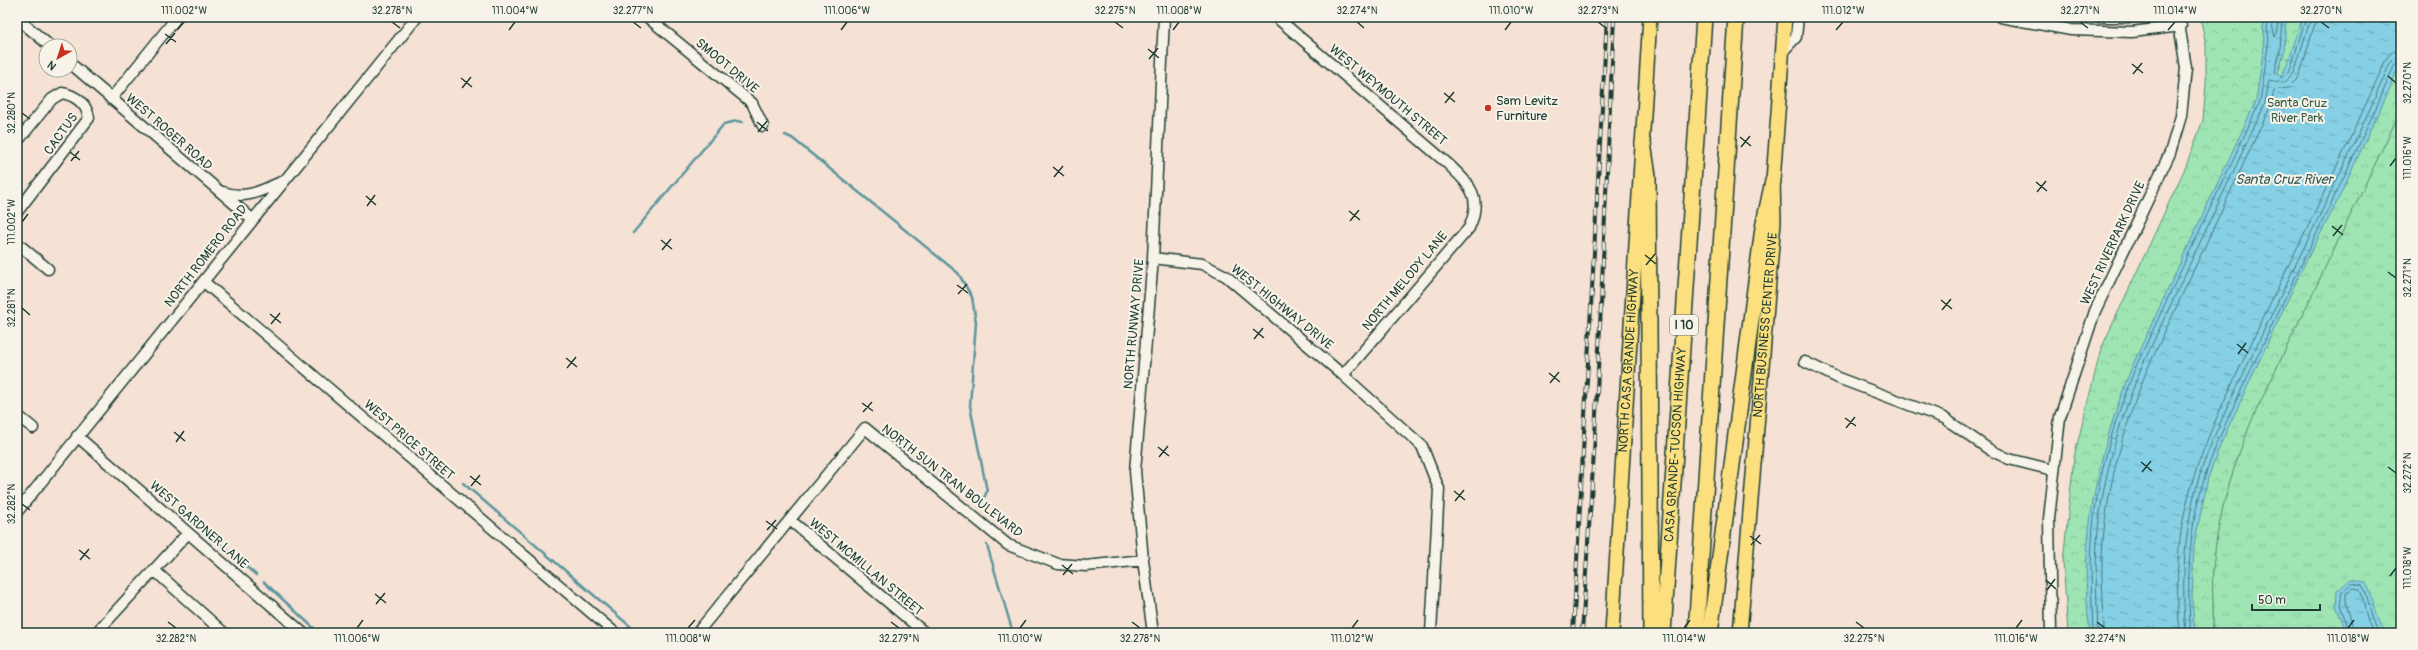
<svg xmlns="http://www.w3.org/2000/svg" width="2418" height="650" font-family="Pangolin,sans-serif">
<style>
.grass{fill:url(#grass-tufts);stroke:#5e9174}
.forest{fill:url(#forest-crowns);stroke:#5e9174}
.water{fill:url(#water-ripples);stroke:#5c959e}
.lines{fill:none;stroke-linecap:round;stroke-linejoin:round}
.shore{stroke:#48787b;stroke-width:1}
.stream{stroke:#5c959e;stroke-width:2.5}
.minor-casing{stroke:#1f3d34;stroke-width:13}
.major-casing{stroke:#1f3d34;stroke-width:16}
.highway-casing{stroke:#1f3d34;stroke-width:18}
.minor{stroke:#f7f3e8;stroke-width:10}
.major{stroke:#fce080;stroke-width:13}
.highway{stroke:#fce080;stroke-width:15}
.rail-casing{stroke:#1f3d34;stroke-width:4}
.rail{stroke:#f7f3e8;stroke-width:2.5;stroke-dasharray:8;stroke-linecap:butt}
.ticks{fill:none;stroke:#1f3d34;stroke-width:1.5}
.poi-dot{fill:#c8321e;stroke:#f7f3e8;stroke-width:1.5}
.labels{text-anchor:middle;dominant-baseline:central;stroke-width:4;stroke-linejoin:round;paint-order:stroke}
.shield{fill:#f7f3e8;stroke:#60746a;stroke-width:1}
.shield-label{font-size:12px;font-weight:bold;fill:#1f3d34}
.street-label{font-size:13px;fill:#1f3d34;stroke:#f7f3e8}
.poi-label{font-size:13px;fill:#1f3d34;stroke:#f7f3e8;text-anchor:start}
.park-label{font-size:13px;fill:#385f4d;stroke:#f7f3e8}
.water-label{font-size:14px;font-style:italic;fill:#335a57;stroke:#f7f3e8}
.neatline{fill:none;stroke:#1f3d34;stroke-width:1.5}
.ticks-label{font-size:10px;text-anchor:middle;fill:#1f3d34}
</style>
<defs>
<pattern id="grass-tufts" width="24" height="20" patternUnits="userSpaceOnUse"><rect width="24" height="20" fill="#9ee5b3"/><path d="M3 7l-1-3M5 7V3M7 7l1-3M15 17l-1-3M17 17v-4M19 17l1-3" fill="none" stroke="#88c59b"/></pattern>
<pattern id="forest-crowns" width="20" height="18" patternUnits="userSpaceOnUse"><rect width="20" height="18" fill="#9ee5b3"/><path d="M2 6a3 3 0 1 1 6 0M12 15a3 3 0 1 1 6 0" fill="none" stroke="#88c59b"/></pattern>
<pattern id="water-ripples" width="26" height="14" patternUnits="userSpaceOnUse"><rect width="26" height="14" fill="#85d0e5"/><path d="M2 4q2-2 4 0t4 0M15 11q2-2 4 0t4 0" fill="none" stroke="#6caaba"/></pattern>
</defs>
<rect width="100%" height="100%" fill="#f5e2d4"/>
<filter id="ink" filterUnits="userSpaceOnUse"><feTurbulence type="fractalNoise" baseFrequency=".025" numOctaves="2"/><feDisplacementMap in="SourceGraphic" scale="8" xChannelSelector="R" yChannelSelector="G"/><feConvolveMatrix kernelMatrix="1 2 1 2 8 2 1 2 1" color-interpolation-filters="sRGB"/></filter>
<g filter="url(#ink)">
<!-- grass -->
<path class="grass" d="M2401,110V633H2212C2215,611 2211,590 2213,568C2218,512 2233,466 2254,415Z"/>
<!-- forest -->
<path class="forest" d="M2200,17H2401V110L2254,415C2233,466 2218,512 2213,568C2211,590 2215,611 2212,633H2068L2063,561L2074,457L2101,349L2186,166L2203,120L2206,84V44Z"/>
<!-- water -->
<path class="water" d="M2261,17H2286L2284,52L2278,73L2281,75C2288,68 2298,29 2303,17H2401V61L2389,90L2335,206L2303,267L2222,441L2208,478L2194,545L2192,601L2195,633H2090C2077,541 2099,449 2133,364L2256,101L2265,39Z
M2351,579L2365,582C2376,598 2371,615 2386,633H2347L2336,606L2337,591Z"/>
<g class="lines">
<!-- shore -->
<path class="shore" d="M2270,17L2275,37L2278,31L2277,17
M2282,17L2280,51L2275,72L2281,78L2290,71L2306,17
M2093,633C2092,603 2090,572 2092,542C2095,481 2114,422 2136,366L2260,102L2269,39L2265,17
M2098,633C2097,603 2095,572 2097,542C2101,481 2119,424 2141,368L2265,104L2269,80L2283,83L2294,73L2311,17
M2104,633C2104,602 2100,572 2103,541C2108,482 2125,425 2147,370L2270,107L2274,90L2288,88L2299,77L2317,17
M2180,633C2176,591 2176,547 2186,506C2199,450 2225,400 2249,348C2294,251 2344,157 2386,59L2392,52L2401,50
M2186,633C2182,592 2183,550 2191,510C2201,456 2228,407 2251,358C2297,259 2348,162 2391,61L2395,57L2401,56
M2191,633C2187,592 2188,550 2196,510C2207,457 2233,408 2256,359C2302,260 2353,164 2395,64L2401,61
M2350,633L2340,605L2342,592L2352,583L2362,585C2371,598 2367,616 2380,633
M2355,633L2346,604V594L2353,588L2359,589C2366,599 2363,620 2374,633"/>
<!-- stream -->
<path class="stream" d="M785,135L792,138L958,273L972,297L976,322L970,406L987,491L982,503
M633,233L724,124L737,121L743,122
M463,483L638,633
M220,544L256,575
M987,545L1013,633
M264,582L319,633"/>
<!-- minor casing -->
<g class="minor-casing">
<path id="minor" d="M647,17L752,103L763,126
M1276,17L1448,164C1470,185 1483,197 1469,228L1343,375
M2000,17L2071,30L2132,32L2181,26
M2099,17H2164
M17,18L50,46
M1783,51L1796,37L1798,17
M70,63L252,219
M111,99L177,17
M17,142L52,99L62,93C75,95 87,104 89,118L17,212
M223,192C245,200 261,191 281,182
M17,243L48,269
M1153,258L1202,264L1226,276L1343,375L1422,446L1439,489L1431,633
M204,282L615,633
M1805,362L1838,378L1944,418L1990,450L2009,459L2053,470
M17,415L33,428
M77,436L303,633
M17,512L417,17
M790,520L925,633
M154,570L224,633
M96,633L188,533
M697,633L865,428L1008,545L1058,564L1086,566L1143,560
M1153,633L1143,560L1135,471L1153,258L1164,17
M2051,633L2049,519L2060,417L2095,311L2170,153L2181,116L2186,68L2178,17"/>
</g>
<!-- major casing -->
<g class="major-casing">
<g id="major">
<path id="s1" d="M1612,633L1650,17"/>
<path id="s2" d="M1740,633L1774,221L1773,181L1785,17"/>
</g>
</g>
<!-- highway casing -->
<g class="highway-casing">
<g id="highway">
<path d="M1643,143L1648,176L1651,633"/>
<path id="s3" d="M1663,633L1704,17"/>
<path d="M1696,633L1736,17"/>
<path d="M1710,633L1763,228L1773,181"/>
</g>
</g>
<!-- minor -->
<use href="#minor" class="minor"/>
<!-- major -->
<use href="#major" class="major"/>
<!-- highway -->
<use href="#highway" class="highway"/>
<!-- rail casing -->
<g class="rail-casing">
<path id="rail" d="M1573,633L1607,17
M1582,633L1595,437L1614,17"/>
</g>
<!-- rail -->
<use href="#rail" class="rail"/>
</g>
</g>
<!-- ticks -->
<path class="ticks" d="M392,22L400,28M633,22L641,28M1115,22L1123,28M1357,22L1364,28M1598,22L1606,28M2080,22L2088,28M2321,22L2329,28M177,30L184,22M509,30L515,22M841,30L847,22M1173,30L1179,22M1505,30L1511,22M1836,30L1843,22M2168,30L2175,22M165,34L176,42M166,44L175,33M1148,49L1159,58M1149,59L1158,48M2132,64L2143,73M2133,74L2142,63M2388,76L2396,83M461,78L472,87M462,88L471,77M1444,93L1455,102M1445,103L1454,92M22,113L30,119M757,122L768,131M758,132L767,121M1740,137L1751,146M1741,147L1750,136M70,152L80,160M71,161L79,151M2390,166L2396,158M1053,167L1064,176M1054,177L1063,166M2036,182L2047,191M2037,192L2046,181M366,196L376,205M367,206L375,195M1349,211L1360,220M1350,221L1359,210M22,222L28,214M2332,226L2343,235M2333,236L2342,225M661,240L672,249M662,250L671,239M1645,255L1656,264M1646,265L1655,254M2388,272L2396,278M957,285L968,293M958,294L967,284M1941,300L1952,309M22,308L30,315M1942,310L1951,299M270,314L281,323M271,324L280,313M1253,329L1264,338M1254,339L1263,328M2237,344L2248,353M2238,354L2246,343M566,358L577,367M567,368L576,357M1549,373L1560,382M1550,383L1559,372M862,403L873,411M863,412L872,402M1845,418L1856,426M1846,428L1855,417M174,432L185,441M176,442L184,431M1158,447L1169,456M1159,457L1168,446M2141,462L2152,471M2388,467L2396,473M2142,472L2151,461M470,476L481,485M471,486L480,475M1454,491L1465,500M1455,501L1464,490M22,504L30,510M766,521L777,529M767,530L776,520M1750,536L1761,544M1751,545L1760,535M79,550L90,559M80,560L89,549M1062,565L1073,574M1063,575L1072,564M2390,576L2396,568M2046,580L2056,589M2047,590L2055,579M375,594L386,603M376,604L385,593M168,622L176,628M891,622L899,628M1132,622L1140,628M1856,622L1864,628M2097,622L2105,628M357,628L363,620M688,628L695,620M1020,628L1026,620M1352,628L1358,620M1684,628L1690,620M2016,628L2022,620M2348,628L2354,620"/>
<!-- markers -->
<circle class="poi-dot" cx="1488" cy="108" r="4"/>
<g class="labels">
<!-- shield labels -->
<rect class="shield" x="1670" y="315" width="28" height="20" rx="3"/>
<g class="shield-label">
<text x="1684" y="325">I 10</text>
</g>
<!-- street labels -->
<g class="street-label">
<text transform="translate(727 66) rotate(40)">SMOOT DRIVE</text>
<text transform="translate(1388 95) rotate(40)">WEST WEYMOUTH STREET</text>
<text transform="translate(169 132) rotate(41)">WEST ROGER ROAD</text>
<text transform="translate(61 134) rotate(-54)">CACTUS</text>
<text transform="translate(2113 243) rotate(-65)">WEST RIVERPARK DRIVE</text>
<text transform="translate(206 256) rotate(-52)">NORTH ROMERO ROAD</text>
<text transform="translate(1405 281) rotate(-50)">NORTH MELODY LANE</text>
<text transform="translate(1282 307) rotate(39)">WEST HIGHWAY DRIVE</text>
<text transform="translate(1134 324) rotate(-85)">NORTH RUNWAY DRIVE</text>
<text stroke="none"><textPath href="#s2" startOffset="309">NORTH BUSINESS CENTER DRIVE</textPath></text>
<text stroke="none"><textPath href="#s1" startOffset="273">NORTH CASA GRANDE HIGHWAY</textPath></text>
<text transform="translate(409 440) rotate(41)">WEST PRICE STREET</text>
<text stroke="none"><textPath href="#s3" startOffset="189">CASA GRANDE-TUCSON HIGHWAY</textPath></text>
<text transform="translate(952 481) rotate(38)">NORTH SUN TRAN BOULEVARD</text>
<text transform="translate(199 525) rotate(41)">WEST GARDNER LANE</text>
<text transform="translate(866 567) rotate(40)">WEST MCMILLAN STREET</text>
</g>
<!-- poi labels -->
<g class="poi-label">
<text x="1496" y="101">Sam Levitz<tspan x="1496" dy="15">Furniture</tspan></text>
</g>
<!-- park labels -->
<g class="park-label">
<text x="2297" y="103">Santa Cruz<tspan x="2297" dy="15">River Park</tspan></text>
</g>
<!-- water labels -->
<g class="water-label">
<text x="2284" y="179">Santa Cruz River</text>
</g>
</g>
<!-- margin -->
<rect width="2418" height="650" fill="none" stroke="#f7f3e8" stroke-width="44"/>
<!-- north arrow -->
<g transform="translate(58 58) rotate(219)"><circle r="19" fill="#f7f3e8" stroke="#a1aaa0"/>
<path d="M0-3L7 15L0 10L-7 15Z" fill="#c8321e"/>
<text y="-6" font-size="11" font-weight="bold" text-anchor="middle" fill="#1f3d34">N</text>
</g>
<!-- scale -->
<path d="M2252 604v6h68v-6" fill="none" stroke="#1f3d34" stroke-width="2"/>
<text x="2258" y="604" font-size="12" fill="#1f3d34" stroke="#f7f3e8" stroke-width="3" paint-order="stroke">50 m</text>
<rect x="22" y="22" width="2374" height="606" class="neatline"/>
<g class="ticks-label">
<text x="184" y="14">111.002°W</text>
<text x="392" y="14">32.278°N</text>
<text x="515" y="14">111.004°W</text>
<text x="633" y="14">32.277°N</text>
<text x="847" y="14">111.006°W</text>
<text x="1115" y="14">32.275°N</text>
<text x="1179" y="14">111.008°W</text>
<text x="1357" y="14">32.274°N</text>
<text x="1511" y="14">111.010°W</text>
<text x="1598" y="14">32.273°N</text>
<text x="1843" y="14">111.012°W</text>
<text x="2080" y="14">32.271°N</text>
<text x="2175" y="14">111.014°W</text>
<text x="2321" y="14">32.270°N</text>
<text transform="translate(2407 83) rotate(-90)" y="4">32.270°N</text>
<text transform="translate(11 113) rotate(-90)" y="4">32.280°N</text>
<text transform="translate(2407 158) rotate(-90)" y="4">111.016°W</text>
<text transform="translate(11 222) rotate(-90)" y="4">111.002°W</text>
<text transform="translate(2407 278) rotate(-90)" y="4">32.271°N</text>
<text transform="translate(11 308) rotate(-90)" y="4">32.281°N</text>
<text transform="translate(2407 473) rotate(-90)" y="4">32.272°N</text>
<text transform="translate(11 504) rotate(-90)" y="4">32.282°N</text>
<text transform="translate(2407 568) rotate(-90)" y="4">111.018°W</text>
<text x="176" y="642">32.282°N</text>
<text x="357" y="642">111.006°W</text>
<text x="688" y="642">111.008°W</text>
<text x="899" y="642">32.279°N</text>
<text x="1020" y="642">111.010°W</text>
<text x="1140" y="642">32.278°N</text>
<text x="1352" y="642">111.012°W</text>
<text x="1684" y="642">111.014°W</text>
<text x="1864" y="642">32.275°N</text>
<text x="2016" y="642">111.016°W</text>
<text x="2105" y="642">32.274°N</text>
<text x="2348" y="642">111.018°W</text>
</g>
</svg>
